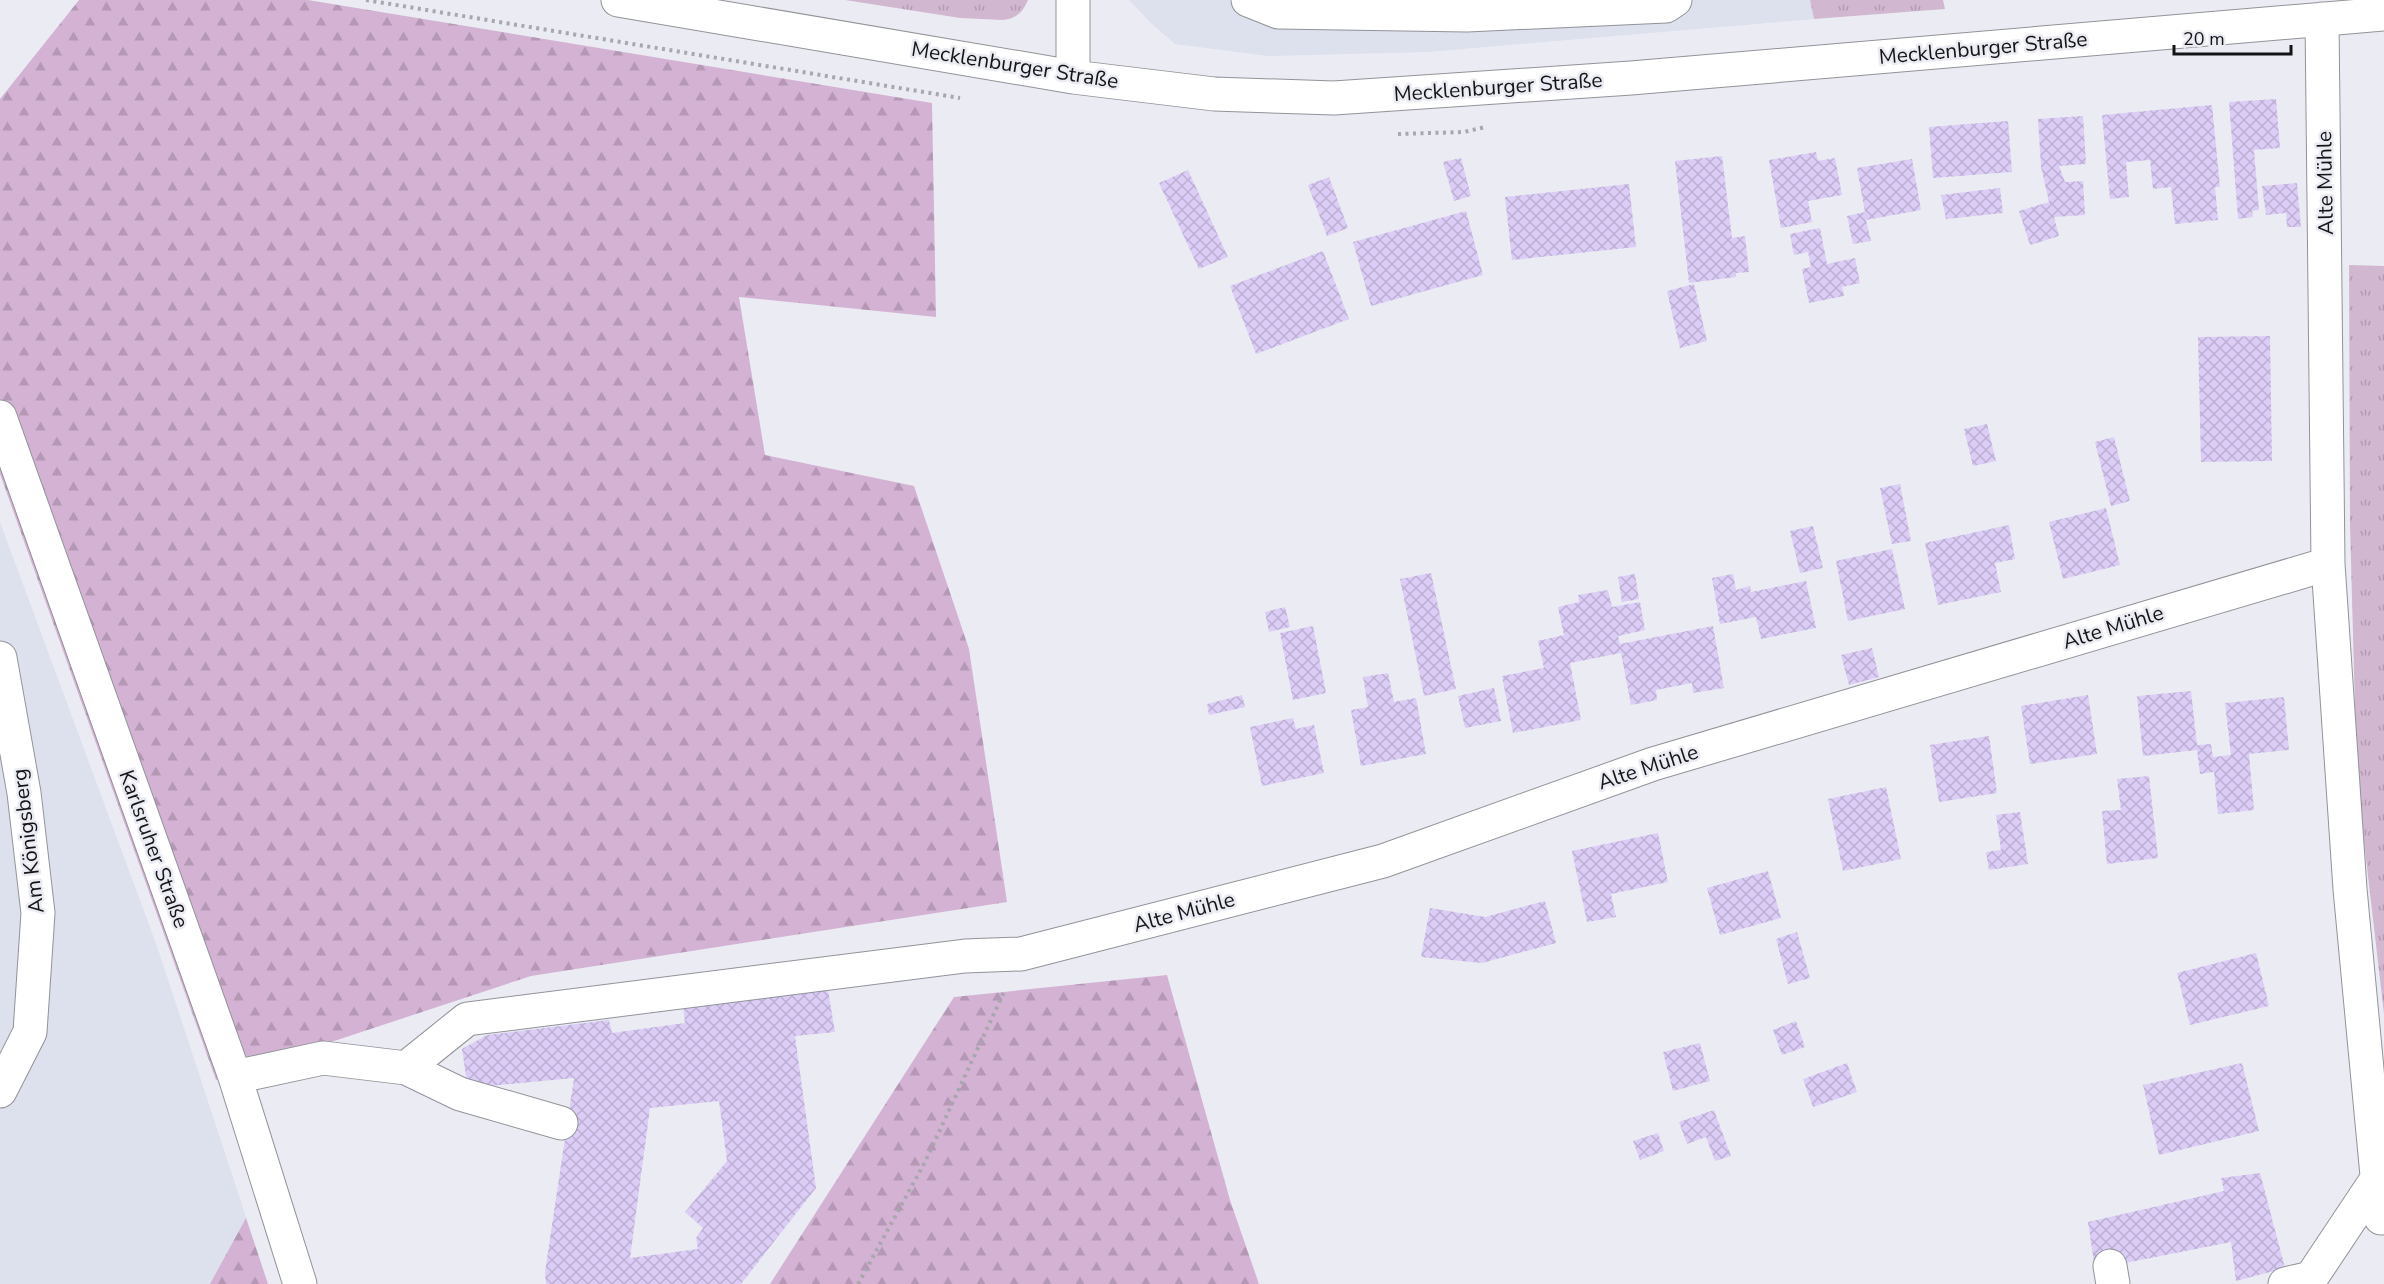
<svg xmlns="http://www.w3.org/2000/svg" width="2384" height="1284" font-family="'Nunito Sans',sans-serif">
<style>
.built{fill:#dde0ed}
.grass{fill:url(#grass-tufts)}
.forest{fill:url(#forest-firs)}
.building{fill:url(#building-cross-hatch);fill-rule:evenodd}
.lines{fill:none;stroke-linecap:round;stroke-linejoin:round}
.minor-casing{stroke:#929399;stroke-width:35}
.path{stroke:#a7a7ad;stroke-width:4;stroke-dasharray:3 4.5;stroke-linecap:butt}
.minor{stroke:#fff;stroke-width:33}
.labels{text-anchor:middle;dominant-baseline:central;stroke-width:5;stroke-linejoin:round;paint-order:stroke}
.street-label{font-size:21px;fill:#141417;stroke:#ebecf3}
</style>
<defs>
<pattern id="grass-tufts" width="24" height="20" patternUnits="userSpaceOnUse" patternTransform="scale(1.5)"><rect width="24" height="20" fill="#d2b7d1"/><path d="M3 7l-1-3M5 7V3M7 7l1-3M15 17l-1-3M17 17v-4M19 17l1-3" fill="none" stroke="#b39cb3"/></pattern>
<pattern id="forest-firs" width="22" height="20" patternUnits="userSpaceOnUse" patternTransform="scale(1.5)"><rect width="22" height="20" fill="#d4b2d4"/><path d="M5 1l3.5 6h-7zM16 11l3.5 6h-7z" fill="#b598b5"/></pattern>
<pattern id="building-cross-hatch" width="8" height="8" patternUnits="userSpaceOnUse" patternTransform="scale(1.5)"><rect width="8" height="8" fill="#dccdf7"/><path d="M0 0l8 8M0 8l8-8" fill="none" stroke="#bcafd3"/></pattern>
</defs>
<rect width="100%" height="100%" fill="#ebecf3"/>
<!-- built -->
<path class="built" d="M1129,0H1810L1814,19L1428,52L1268,56L1175,44L1153,25Z
M0,522L158,949L268,1284H0Z"/>
<!-- grass -->
<path class="grass" d="M845,0H1028C1023,12 1016,19 1003,20L960,18Z
M1810,0H1943L1945,9L1814,19Z
M2349,265L2384,266V1014L2357,781L2350,525Z"/>
<!-- forest -->
<path class="forest" d="M79,0H308L932,103L936,317L739,297L765,455L914,486L969,649L1007,902L531,976L216,1080L0,474V99Z
M1167,975L1230,1200L1259,1284H770L954,997Z
M246,1218L268,1284H210Z"/>
<!-- building -->
<path class="building" d="M2276,99L2280,148L2254,150L2259,210L2252,211L2253,217L2238,219L2229,102Z
M2212,105L2220,187H2215L2218,220L2175,224L2171,187L2153,189L2150,160L2126,162L2129,197L2110,199L2102,115Z
M2083,116L2086,164L2059,166L2065,182L2083,181L2085,215L2054,217L2059,236L2030,245L2019,211L2049,202L2041,167L2038,119Z
M2008,121L2012,172L1933,178L1929,127Z
M1816,152L1818,161L1835,158L1842,195L1808,201L1812,222L1781,228L1769,160Z
M1722,156L1732,238L1745,236L1749,272L1736,273V277L1689,283L1675,161Z
M1461,158L1471,196L1454,201L1443,162Z
M1912,159L1921,210L1866,220L1871,241L1853,244L1847,216L1865,212L1857,168Z
M1188,170L1228,257L1199,269L1159,183Z
M1329,177L1348,228L1327,236L1308,185Z
M2297,183L2301,227H2287L2286,213L2266,215L2262,186Z
M1629,184L1636,247L1512,260L1505,197Z
M2000,188L2003,213L1946,219L1941,195Z
M1466,211L1483,275L1371,306L1353,242Z
M1820,228L1827,264L1855,258L1860,283L1842,287L1844,296L1809,303L1802,269L1811,267L1808,252L1794,255L1790,234Z
M1323,251L1349,319L1256,354L1230,286Z
M1694,284L1707,341L1680,348L1667,291Z
M2270,336L2272,461L2201,462L2198,337Z
M1987,424L1996,461L1973,466L1964,429Z
M2114,437L2130,501L2111,506L2095,442Z
M1900,484L1911,541L1892,544L1880,488Z
M2106,508L2120,565L2063,579L2049,522Z
M2009,525L2015,559L1995,563L2001,592L1938,605L1925,543Z
M1813,526L1823,568L1800,573L1790,531Z
M1892,549L1905,609L1848,621L1836,561Z
M1431,573L1456,689L1424,696L1400,579Z
M1635,574L1639,599L1622,602L1618,577Z
M1733,574L1736,590L1750,586L1751,592L1806,581L1816,628L1761,639L1756,617L1720,624L1712,578Z
M1608,590L1612,607L1640,602L1645,630L1618,636L1620,644L1713,626L1724,688L1693,693L1692,683L1656,690L1657,700L1631,705L1621,653L1570,663L1581,720L1513,733L1502,676L1544,668L1538,641L1564,635L1558,607L1579,602L1578,595Z
M1285,607L1290,627L1269,632L1265,612Z
M1313,626L1326,693L1293,700L1280,633Z
M1872,648L1879,677L1849,685L1841,655Z
M1388,673L1394,702L1416,698L1426,754L1361,766L1351,710L1368,707L1363,677Z
M1494,688L1501,721L1465,728L1458,696Z
M2191,691L2197,745L2211,744L2213,757L2231,755L2225,703L2284,697L2289,750L2249,754L2254,810L2218,814L2214,772L2200,774L2197,750L2143,756L2137,696Z
M1242,695L1245,707L1209,715L1207,704Z
M2088,695L2097,754L2030,764L2021,706Z
M1293,718L1296,729L1314,725L1324,773L1262,786L1250,727Z
M1989,736L1997,793L1939,802L1930,745Z
M2149,776L2158,858L2107,864L2102,811L2121,810L2117,779Z
M1886,787L1901,859L1843,871L1828,799Z
M2020,812L2028,864L1989,870L1986,852L2001,850L1996,815Z
M1658,833L1668,882L1611,894L1616,917L1587,922L1572,851Z
M1768,871L1781,918L1720,935L1707,888Z
M1545,901L1556,943L1482,963L1421,957L1430,908L1485,917Z
M1797,932L1810,978L1788,984L1776,939Z
M2256,953L2269,1006L2190,1025L2177,973Z
M828,990L835,1032L795,1036L816,1188L741,1284H546L545,1272L574,1078L488,1086L467,1083L462,1049L487,1035L609,1020L612,1033L685,1023L683,1006ZM719,1101L727,1161L685,1212L703,1228L696,1238L698,1249L630,1258L650,1108Z
M1796,1021L1805,1047L1782,1055L1773,1030Z
M1700,1043L1710,1081L1673,1091L1663,1052Z
M1847,1063L1857,1092L1813,1107L1803,1079Z
M2242,1063L2259,1131L2159,1155L2143,1085Z
M1714,1110L1731,1156L1715,1161L1706,1137L1687,1144L1679,1122Z
M1658,1133L1664,1151L1640,1160L1633,1141Z
M2260,1173L2285,1268L2236,1281L2231,1242L2095,1269L2088,1222L2224,1191L2221,1178Z"/>
<g class="lines">
<!-- minor casing -->
<g class="minor-casing">
<path id="minor" d="M618,0L1073,77L1214,94L1334,98L1631,78L2384,14
M1248,0L1278,12L1467,15L1666,6L1675,0
M2322,19L2328,564L2350,889L2381,1218
M1073,77V0
M0,417L235,1077L300,1284
M0,658L24,793L38,913L30,1032L0,1091
M406,1068L467,1019L965,956L1021,954L1383,861L1653,764L2328,564
M235,1077L323,1058L406,1068L460,1094L561,1123
M2110,1266L2113,1284
M2285,1284L2311,1278L2377,1179"/>
</g>
<!-- path -->
<path class="path" d="M366,0L960,98
M1398,134L1464,132L1485,127
M858,1284L925,1162L1004,992"/>
<!-- minor -->
<use href="#minor" class="minor"/>
</g>
<g class="labels">
<!-- street labels -->
<g class="street-label">
<text transform="translate(1983 48) rotate(-5)">Mecklenburger Straße</text>
<text transform="translate(1015 65) rotate(9)">Mecklenburger Straße</text>
<text transform="translate(1498 87) rotate(-4)">Mecklenburger Straße</text>
<text transform="translate(2325 183) rotate(-91)">Alte Mühle</text>
<text transform="translate(2113 627) rotate(-17)">Alte Mühle</text>
<text transform="translate(1648 767) rotate(-18)">Alte Mühle</text>
<text transform="translate(28 841) rotate(-97)">Am Königsberg</text>
<text transform="translate(154 849) rotate(70)">Karlsruher Straße</text>
<text transform="translate(1184 912) rotate(-15)">Alte Mühle</text>
</g>
</g>
<!-- scale -->
<path d="M2174 45v9h117v-9" fill="none" stroke="#141417" stroke-width="3"/>
<text x="2183" y="45" font-size="18" fill="#141417" stroke="#ebecf3" stroke-width="4.5" paint-order="stroke">20 m</text>
</svg>
